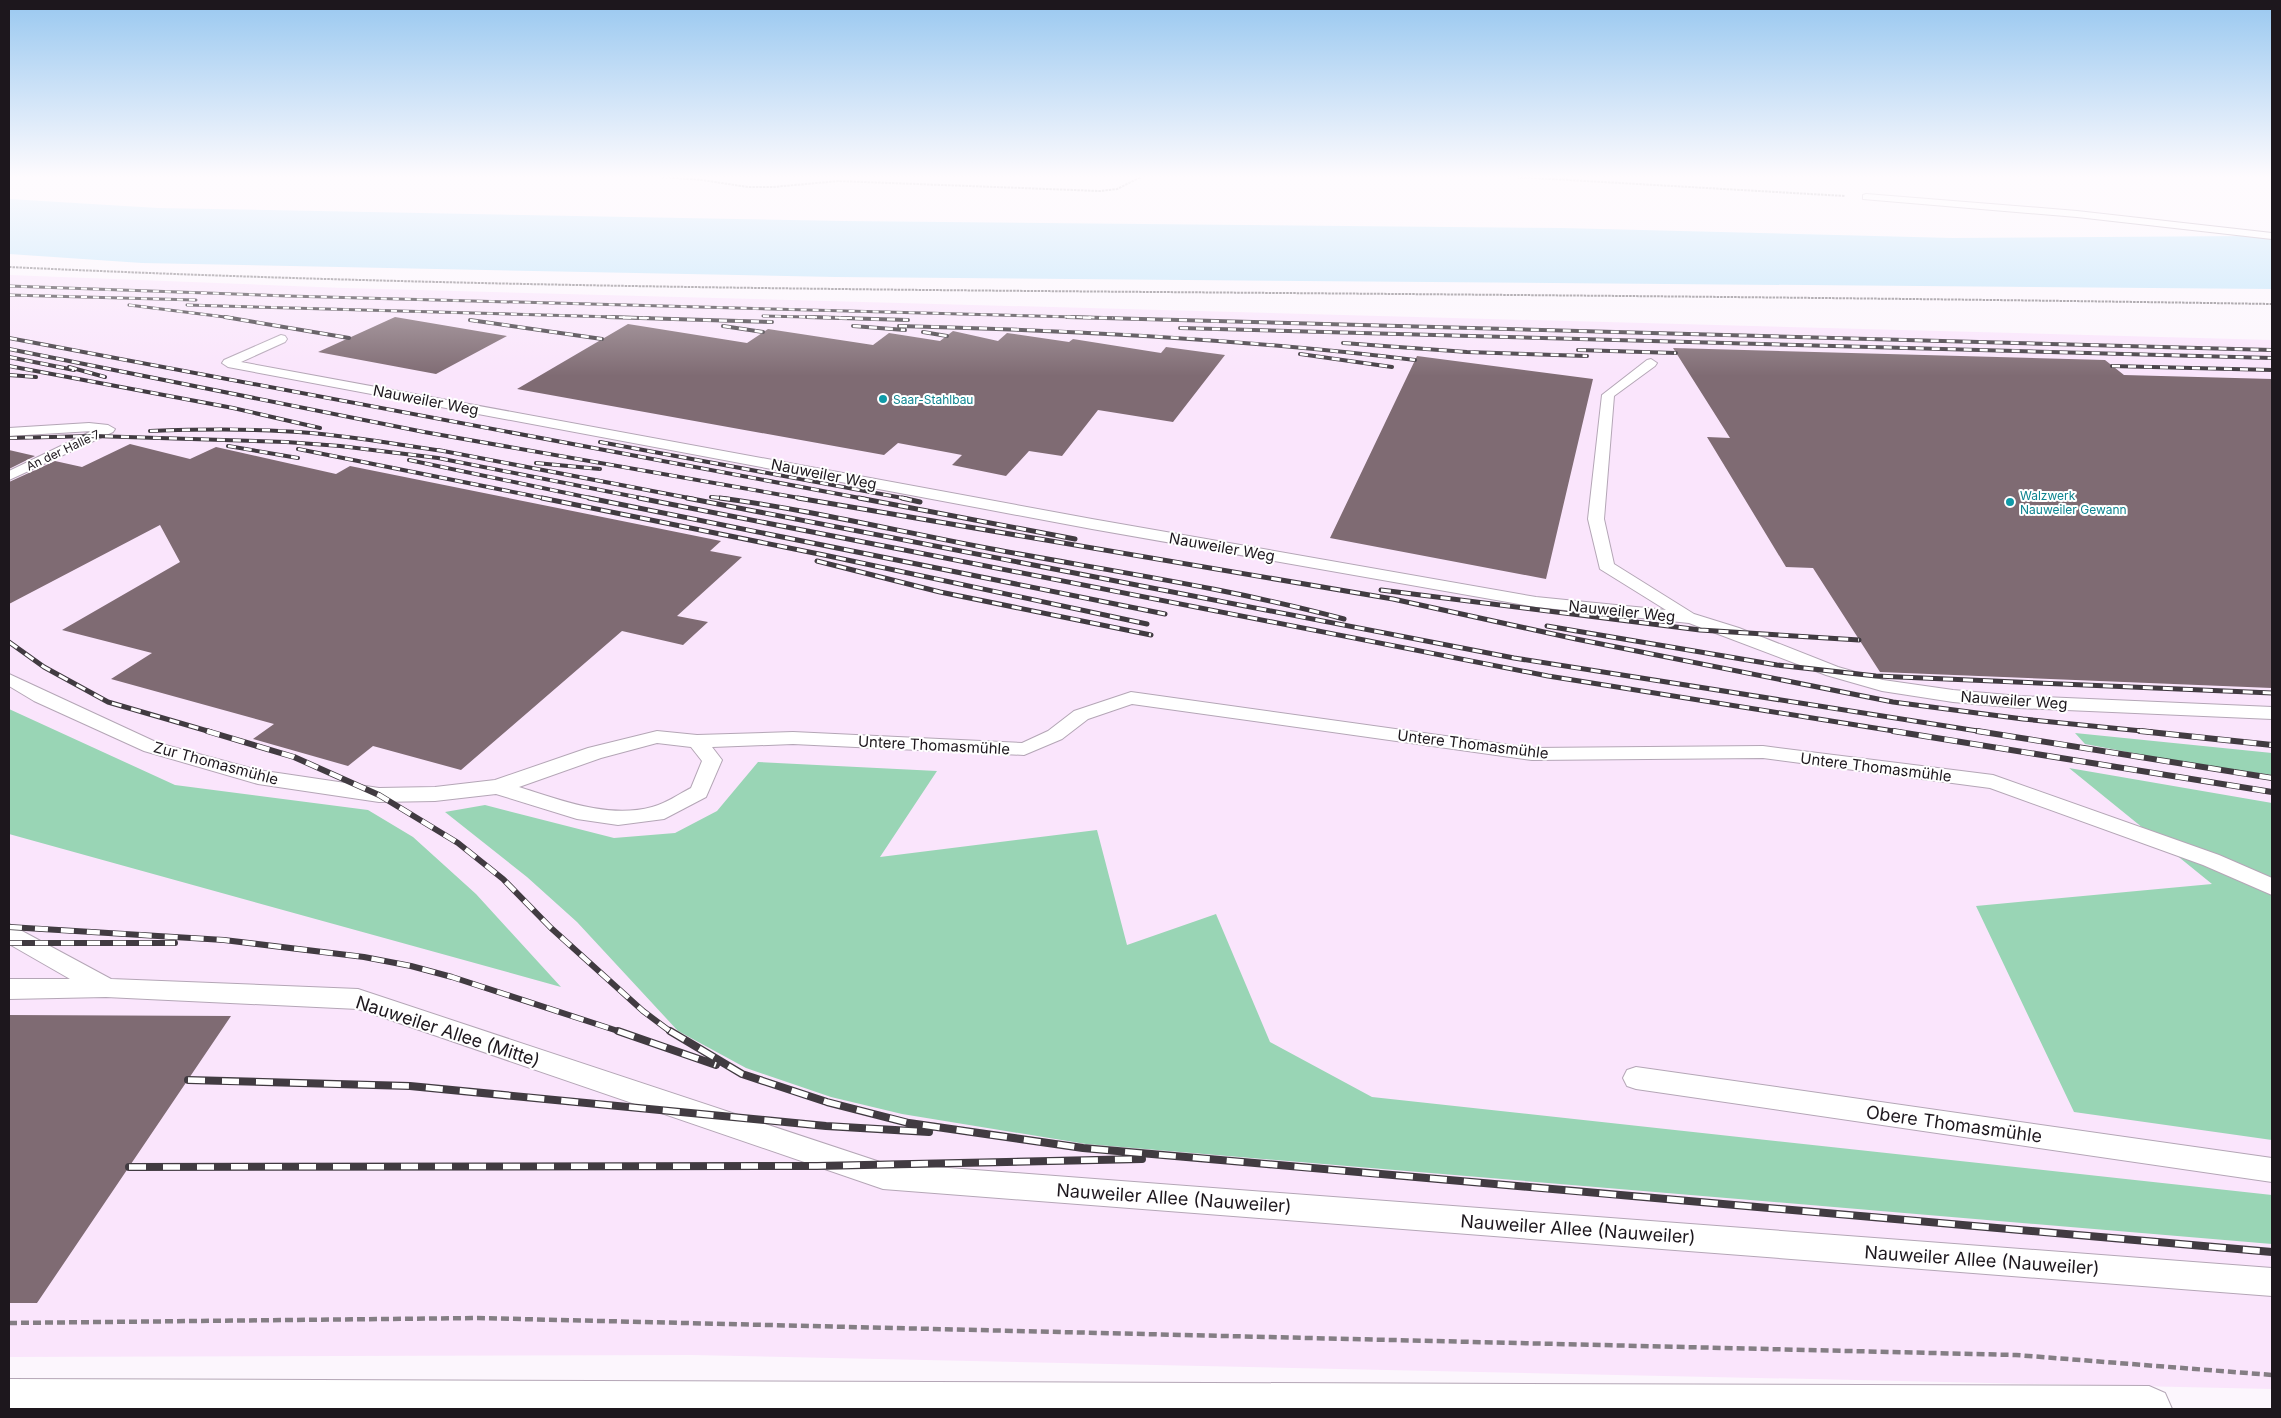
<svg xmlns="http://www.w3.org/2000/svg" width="2281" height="1418" font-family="Inter,sans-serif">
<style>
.built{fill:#fae5fc}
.forest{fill:#99d5b5}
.water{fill:#c4e6fb}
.building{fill:#7f6b73}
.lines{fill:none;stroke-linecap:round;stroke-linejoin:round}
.lane-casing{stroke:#b4a6b6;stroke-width:2}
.primary-casing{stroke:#b4a6b6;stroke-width:2}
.path-far1{stroke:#847e84;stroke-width:2;stroke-dasharray:2.5 1;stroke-linecap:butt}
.path{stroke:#847e84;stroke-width:4.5;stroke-dasharray:8 4;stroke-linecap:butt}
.lane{fill:#fff;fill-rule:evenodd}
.primary{fill:#fff;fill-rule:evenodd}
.rail-far4-casing{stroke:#413b41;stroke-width:3}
.rail-far3-casing{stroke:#413b41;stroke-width:4}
.rail-far2-casing{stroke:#413b41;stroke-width:5}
.rail-far1-casing{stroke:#413b41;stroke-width:6}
.rail-casing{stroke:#413b41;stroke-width:8}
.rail-far4{stroke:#fff;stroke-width:2;stroke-dasharray:6;stroke-linecap:butt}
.rail-far3{stroke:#fff;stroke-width:2.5;stroke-dasharray:8;stroke-linecap:butt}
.rail-far2{stroke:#fff;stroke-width:3;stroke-dasharray:10;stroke-linecap:butt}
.rail-far1{stroke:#fff;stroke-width:4.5;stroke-dasharray:13;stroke-linecap:butt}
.rail{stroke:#fff;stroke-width:5.5;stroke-dasharray:17;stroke-linecap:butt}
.culture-dot{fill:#0f9aa8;stroke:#fff;stroke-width:2}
.labels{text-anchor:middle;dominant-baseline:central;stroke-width:4;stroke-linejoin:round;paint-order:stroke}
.far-culture-label{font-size:12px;fill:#0d838f;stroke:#fff;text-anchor:start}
.far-street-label{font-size:12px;fill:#1d171d;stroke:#fff}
.street-label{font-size:15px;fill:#1d171d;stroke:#fff}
.near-street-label{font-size:18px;fill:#1d171d;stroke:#fff}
</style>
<rect width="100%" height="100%" fill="#fcf6fd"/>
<!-- built -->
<path class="built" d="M9,275L344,288L2272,340V1389L692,1355L9,1357Z"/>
<!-- forest -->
<path class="forest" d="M9,709L175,785L368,810L413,837L476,894L561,987L9,834Z
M2075,733L2272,753V775L2180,762L2085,744Z
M758,762L937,771L880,857L1097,830L1127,945L1216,914L1270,1042L1372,1097L2272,1195V1244L1086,1144L902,1114L831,1097L746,1068L678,1031L577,922L527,877L445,812L485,805L614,838L675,833L717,811Z
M2069,768L2272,803V1140L2074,1112L1976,906L2212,884Z"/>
<!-- water -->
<path class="water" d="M9,199L158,208L844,221L1562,228L1952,238L2245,236L2272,239V289L835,277L142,263L9,254Z"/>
<!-- building -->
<path class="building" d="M395,317L507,336L436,374L318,352Z
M628,324L747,343L768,329L873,345L889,333L940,341L953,331L998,341L1007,333L1069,342L1073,339L1161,353L1166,347L1225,355L1173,422L1098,410L1062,456L1029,451L1006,476L952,465L962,455L898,443L884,455L517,389Z
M1673,348L2105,360L2124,375L2272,379V688L1880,672L1813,568L1786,567L1707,437L1730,438Z
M1417,356L1593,379L1546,579L1330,538Z
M130,444L190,459L216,447L336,474L350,466L721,541L710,551L742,557L677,616L708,622L683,645L622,631L461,770L373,746L348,766L253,739L274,724L111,679L152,653L62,630L180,562L160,525L9,604V482L55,461L82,467Z
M9,450L35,456L9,469Z
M9,1015L231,1016L37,1303H9Z"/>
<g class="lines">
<!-- lane casing -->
<g class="lane-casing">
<path id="lane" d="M1866,194L2077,211L2272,233V239L2077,217L1863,199V195Z
M281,335L285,336L287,339L285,342L241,362L1092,519L1536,597L1666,610L1600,569L1588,519L1602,395L1647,360L1651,359L1657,363L1655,366L1614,396L1604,519L1614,564L1694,614L1739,628L1838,667L1883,680L1953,690L2019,696L2272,707V719L2019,708L1953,702L1882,691L1826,675L1689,623L1536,607L1092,529L228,367L222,363L224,360Z
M89,423L108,425L115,429L113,432L9,480V471L92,431L9,436V428Z
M9,674L158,743L258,770L379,788L435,787L495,780L588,748L657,731L697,735L793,732L1022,743L1048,731L1074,711L1131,692L1532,748L1763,746L1993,775L2219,855L2272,878V895L2203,865L1990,788L1763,758L1532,760L1132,704L1088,719L1062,739L1024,755L793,744L712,747L722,760L706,797L664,819L618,825L577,819L496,794L435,801L379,802L258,784L144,751L34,701L9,686ZM657,743L691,747L702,761L691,788C679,794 665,804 652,807C608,819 561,800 519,787L601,758Z
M9,924L111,979L358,989L883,1163L2272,1268V1296L883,1189L358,1009L106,997L9,999V979H70L9,944Z
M1636,1067L2272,1158V1182L1636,1089L1627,1086L1623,1078L1627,1070Z"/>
</g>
<!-- primary casing -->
<g class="primary-casing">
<path id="primary" d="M9,1379L2149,1386L2165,1393L2172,1409H9Z"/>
</g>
<!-- path-far1 -->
<path class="path-far1" d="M662,177L702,180L748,187H773L838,181L1100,191L1117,189L1141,177
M1517,177L1845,196
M9,267C392,285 774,289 1157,292C1529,295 1900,298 2272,304"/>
<!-- path -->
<path class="path" d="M9,1323L477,1318L2016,1355L2272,1375"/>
<!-- lane -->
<use href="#lane" class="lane"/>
<!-- primary -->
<use href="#primary" class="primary"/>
<!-- rail-far4 casing -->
<g class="rail-far4-casing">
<path id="rail-far4" d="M9,286L288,296L1113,318
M9,295L196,300
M129,305L233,318
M187,305L650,318
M763,316L852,318"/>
</g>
<!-- rail-far3 casing -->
<g class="rail-far3-casing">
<path id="rail-far3" d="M225,317L349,338
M607,317L772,322
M807,317L908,320
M1067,317L2272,350
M470,320L602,339
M723,326L763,332
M853,326L905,330
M899,326C1072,330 1243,339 1415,360
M1180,328L2272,358
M923,332L947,336
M9,338L865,499
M1343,343L1467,352L1587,356
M9,349L424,432L805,499
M1578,350L1676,353
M1300,354L1392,367
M9,357L74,370
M9,366L233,408L320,428
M2112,366L2272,370
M69,367L105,377
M9,375L36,377
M150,431C204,429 257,428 311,433C356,437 400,445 444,451
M9,438L94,436L286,442L340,446L438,458L646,499
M600,442L908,499
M228,446L298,458
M298,449L548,499
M438,450L694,499
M409,460L595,499
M536,463L600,469
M711,497L730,499"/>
</g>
<!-- rail-far2 casing -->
<g class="rail-far2-casing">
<path id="rail-far2" d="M542,498L824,555L1147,624
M589,498L1165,614
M639,498L1548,676L1900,732
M687,498L1514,658L1984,732
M720,498C812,510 901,532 992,549C1110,571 1228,588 1344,619
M798,498L1393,599L1576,639L1893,702L2023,719L2152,732
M859,498L1075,539
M902,498L920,502
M817,561L940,592L1151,635
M1381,590L1700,630L1859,640
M1547,626L1777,665L1876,676L2272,693
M9,642L44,667L108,702L211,732"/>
</g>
<!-- rail-far1 casing -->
<g class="rail-far1-casing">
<path id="rail-far1" d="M207,731L294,757L379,795L458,843L503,879L551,928L643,1011L671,1032
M1893,731L2272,792
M1977,731L2272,778
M2140,731L2272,745
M9,927L224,940L364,957L411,966L452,977L621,1032
M9,943H175"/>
</g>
<!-- rail casing -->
<g class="rail-casing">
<path id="rail" d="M618,1031L716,1065
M670,1031L742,1074L827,1102L909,1123L1083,1148L2272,1252
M188,1080L410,1086L826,1126L929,1132
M129,1167L817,1166L1142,1159"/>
</g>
<!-- rail-far4 -->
<use href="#rail-far4" class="rail-far4"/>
<!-- rail-far3 -->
<use href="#rail-far3" class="rail-far3"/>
<!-- rail-far2 -->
<use href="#rail-far2" class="rail-far2"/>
<!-- rail-far1 -->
<use href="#rail-far1" class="rail-far1"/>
<!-- rail -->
<use href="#rail" class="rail"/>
</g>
<!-- sky -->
<linearGradient id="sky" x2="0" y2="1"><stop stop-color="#99c8f0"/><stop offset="0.47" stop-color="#fefbfe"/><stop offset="1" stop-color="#fefbfe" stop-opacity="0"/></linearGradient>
<rect width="2281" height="376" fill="url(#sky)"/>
<!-- markers -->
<g class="culture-dot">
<circle cx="883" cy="399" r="5"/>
<circle cx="2010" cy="502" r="5"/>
</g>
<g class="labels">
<!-- far-culture labels -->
<g class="far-culture-label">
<text x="893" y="399">Saar-Stahlbau</text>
<text x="2020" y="495">Walzwerk<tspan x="2020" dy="14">Nauweiler Gewann</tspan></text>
</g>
<!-- far-street labels -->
<g class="far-street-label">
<text transform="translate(63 450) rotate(-25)">An der Halle 7</text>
</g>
<!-- street labels -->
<g class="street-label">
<text transform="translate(426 400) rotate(11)">Nauweiler Weg</text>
<text transform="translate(824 474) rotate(11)">Nauweiler Weg</text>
<text transform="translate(1222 547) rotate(10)">Nauweiler Weg</text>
<text transform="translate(1622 611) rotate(6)">Nauweiler Weg</text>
<text transform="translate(2014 700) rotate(4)">Nauweiler Weg</text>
<text transform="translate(1473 744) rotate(7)">Untere Thomasmühle</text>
<text transform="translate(934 745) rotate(3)">Untere Thomasmühle</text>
<text transform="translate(216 763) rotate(15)">Zur Thomasmühle</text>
<text transform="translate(1876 767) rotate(7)">Untere Thomasmühle</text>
</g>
<!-- near-street labels -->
<g class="near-street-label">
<text transform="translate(448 1031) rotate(18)">Nauweiler Allee (Mitte)</text>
<text transform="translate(1954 1124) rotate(8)">Obere Thomasmühle</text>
<text transform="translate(1174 1198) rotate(4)">Nauweiler Allee (Nauweiler)</text>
<text transform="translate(1578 1229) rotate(4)">Nauweiler Allee (Nauweiler)</text>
<text transform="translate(1982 1260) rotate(4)">Nauweiler Allee (Nauweiler)</text>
</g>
</g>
<!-- border -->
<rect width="2281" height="1418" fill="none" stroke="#1d171d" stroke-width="20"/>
</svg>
